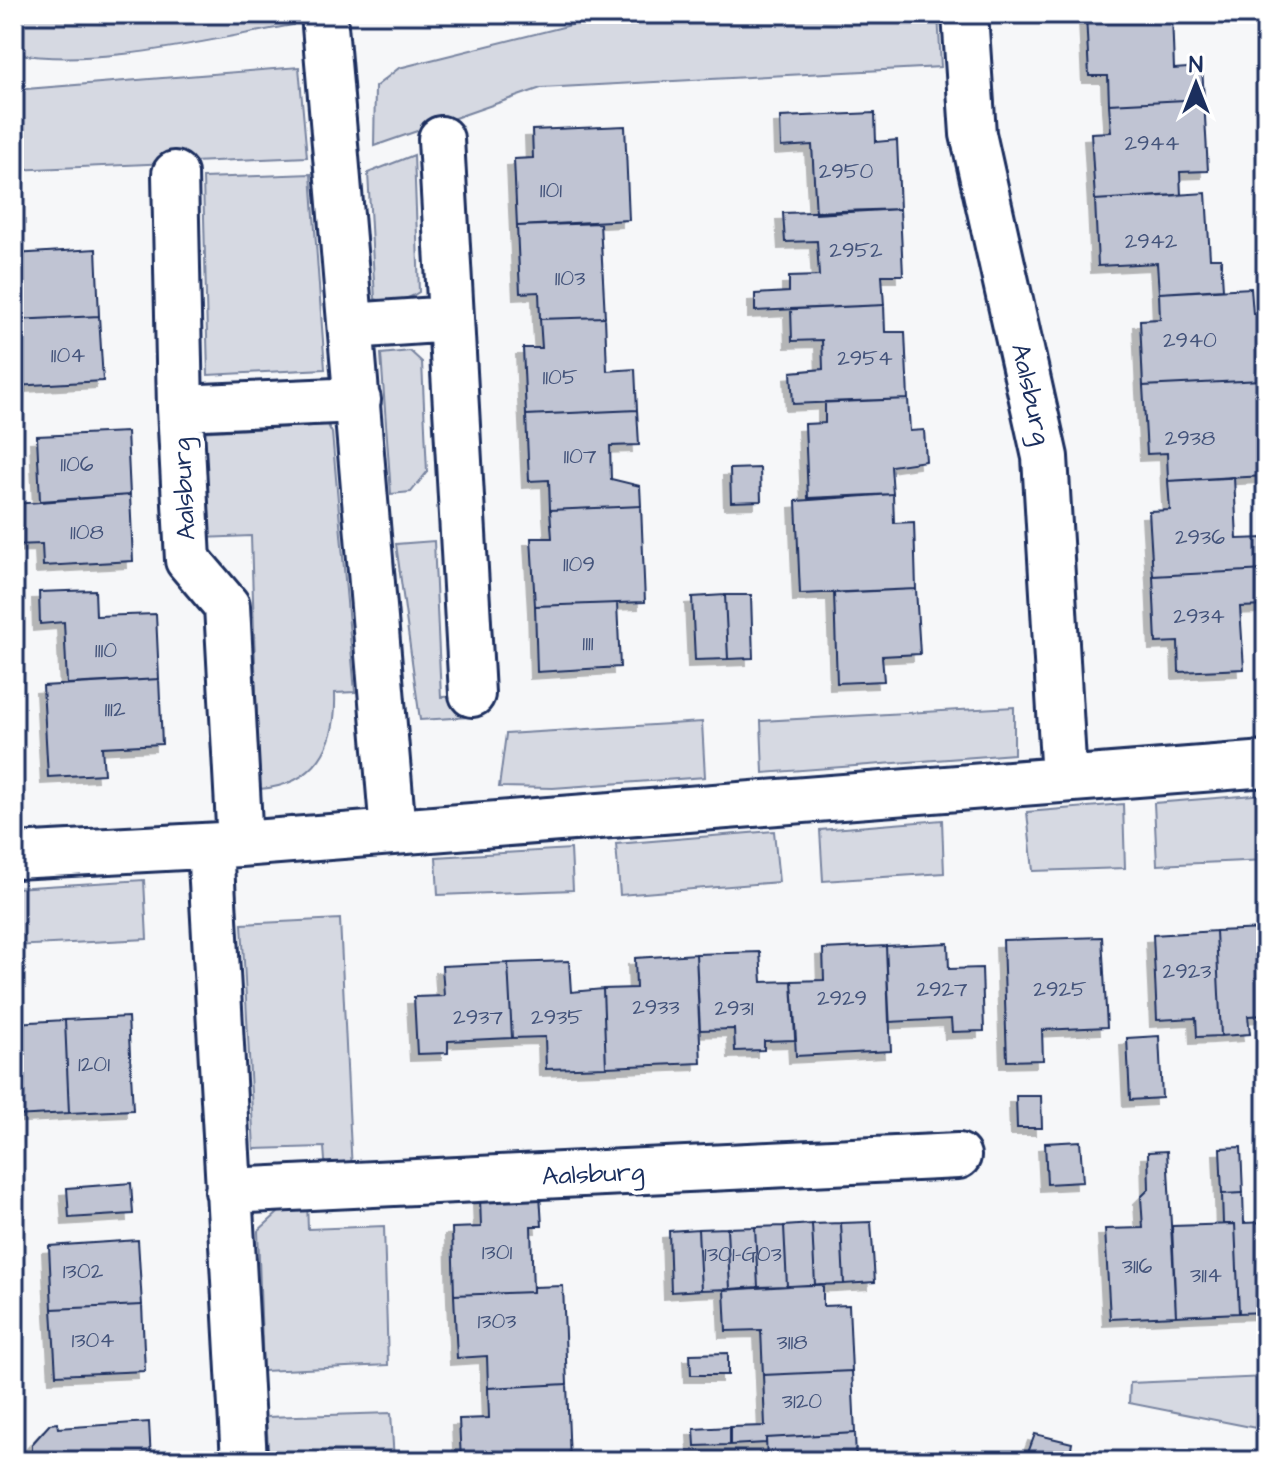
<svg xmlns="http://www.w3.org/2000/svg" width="1280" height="1475" font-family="'Architects Daughter',sans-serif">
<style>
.green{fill:#d6d9e2;stroke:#7884a0;stroke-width:2}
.building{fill:#c0c4d3;stroke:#1b2f5e;stroke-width:2;filter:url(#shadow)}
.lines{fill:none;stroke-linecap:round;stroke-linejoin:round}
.minor-casing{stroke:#1b2f5e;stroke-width:50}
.minor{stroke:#fff;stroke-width:44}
.labels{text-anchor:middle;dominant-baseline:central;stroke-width:8;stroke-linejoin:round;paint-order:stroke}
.number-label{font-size:22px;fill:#44547b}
.street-label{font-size:26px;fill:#1b2f5e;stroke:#fff}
</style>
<defs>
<filter id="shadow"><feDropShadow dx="-7" dy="7" stdDeviation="0" flood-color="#0004"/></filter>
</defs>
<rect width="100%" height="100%" fill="#f6f7f9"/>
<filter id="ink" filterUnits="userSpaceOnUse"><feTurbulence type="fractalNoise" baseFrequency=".0125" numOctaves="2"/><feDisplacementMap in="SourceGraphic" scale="16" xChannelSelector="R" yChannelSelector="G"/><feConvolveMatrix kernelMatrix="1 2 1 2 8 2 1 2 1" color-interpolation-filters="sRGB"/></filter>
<g filter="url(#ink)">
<!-- green -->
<path class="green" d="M14,14H292L293,25C210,39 96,69 14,53Z
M615,14H938L941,67L541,88L374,146L375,87L399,68Z
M299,67L307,157L14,170V90Z
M414,155L419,292C408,300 389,304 375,299L368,173Z
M311,174L325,369L208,375L203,178Z
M410,351L422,362L427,472L411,492L391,494L381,354Z
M328,425L332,433L355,692L335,693C337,746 316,785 259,789L251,536L202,538L196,432Z
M434,541L441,697L468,696L469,717L420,720L396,544Z
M1014,707V754L763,773L761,721Z
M702,722L705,777L553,788L499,787L506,734Z
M1266,794V860L1157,865L1154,803Z
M1123,804L1125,868L1033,871L1027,812Z
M942,820L944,873L823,881L820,830Z
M774,831L779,882L620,895L616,844Z
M571,849L573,890L438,895L436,857Z
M144,880L147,939L14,946V888Z
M340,919L352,1172L326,1174L324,1147L254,1149L242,924Z
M307,1202L308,1229L384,1226L388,1365L263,1371L258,1231L289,1203Z
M1266,1377V1430L1129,1403L1130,1383Z
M391,1413L394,1461H269L266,1417Z"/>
<!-- building -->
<path class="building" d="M1086,14H1172L1174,69L1202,67L1204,99L1109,104L1108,76H1089Z
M1204,99L1208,171L1180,172L1181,195L1095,200L1091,133L1111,132L1109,104Z
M875,113L876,142L897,140L900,209L816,214L812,145L781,147L780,117Z
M625,126L629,220L517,226L514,159L533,158L532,130Z
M1206,193L1210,258H1221L1223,289L1159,293L1157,263L1098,266L1095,200Z
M900,209L903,275H882L884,305L755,311V294L789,292V277L819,276L817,241L785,242L783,213Z
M600,223L605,317L540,319L539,292L520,293L517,226Z
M96,249L99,316L14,320V254Z
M1251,288L1253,314H1258L1261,380L1143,386L1140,320L1160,319L1159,293Z
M884,305L885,332H905L908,399L793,404L791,372L823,369L822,340L792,341L791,309Z
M99,316L103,381L14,386V320Z
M605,317L607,371L635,369L637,410L526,415L523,348H542L540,319Z
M1261,380L1266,476L1168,481L1167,453L1147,454L1143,386Z
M908,399L910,431L924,430L926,461L891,466L893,494L808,498L805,424L825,423V402Z
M637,410L639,445L610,446L611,479L640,486L641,506L550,510L549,480L529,481L526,415Z
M127,432L130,495L40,501L37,436Z
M760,468L761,501L731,502L730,469Z
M1234,477L1237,539L1266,538V570L1153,576L1149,511L1170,510L1168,481Z
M893,494L894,523L914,522L916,589L800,594L796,501Z
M130,495L133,561L43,566L42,544L14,545V504Z
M641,506L645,602L535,606L531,538H552L550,510Z
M1266,570V606L1240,607L1244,669L1179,672L1178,642L1156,643L1153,576Z
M916,589L920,654L882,656L884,681L837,683L834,593Z
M95,590L96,616L156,614L159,679L67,684L64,622L40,624L39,592Z
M725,595H751L753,658L728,659Z
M725,595L728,659L695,660L692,597Z
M617,603L620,667L537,672L535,606Z
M159,679L162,744L102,747L104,774L48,777L43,686Z
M1266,929V1015L1248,1016L1250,1034L1221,1036L1216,931Z
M1216,931L1221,1036L1197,1037L1196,1018L1157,1020L1153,935Z
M1102,937L1107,1027L1042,1030L1043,1060L1007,1061L1003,940Z
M948,943L949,969L982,968L984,1031L952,1032L951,1019L889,1022L886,946Z
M886,946L891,1051L796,1056L792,981L824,980L823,949Z
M760,952L762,982L792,981L796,1040L764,1041V1050L735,1051L734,1029L700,1030L696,954Z
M696,954L701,1063L606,1067L603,989L636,988L635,958Z
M569,961L571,992L603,989L606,1067L546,1069L545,1037L512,1038L508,963Z
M508,963L512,1038L448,1041V1053L417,1054L414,997L444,996L442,966Z
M128,1017L133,1110L69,1113L65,1020Z
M65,1020L69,1113L14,1116V1023Z
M1159,1036L1162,1098L1130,1100L1127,1038Z
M1016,1096H1041L1042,1128H1017Z
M1080,1141L1083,1182L1047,1184L1045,1143Z
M1241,1147L1243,1193L1222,1194L1220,1148Z
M1167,1151L1176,1316L1110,1319L1105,1229L1143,1228L1141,1197L1149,1189L1148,1152Z
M131,1183L133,1214L69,1218L67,1188Z
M1243,1193L1244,1223L1266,1222V1312L1239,1313L1235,1224H1223L1222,1194Z
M540,1194L542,1226H531L533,1292L454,1295L452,1228L481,1227L480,1198Z
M871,1222L875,1282L844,1284L841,1223Z
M841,1223L844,1284L815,1285L812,1224Z
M812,1224L815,1285L787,1286L784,1226Z
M1235,1224L1239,1313L1176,1316L1172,1226Z
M784,1226L787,1286L758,1287L755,1227Z
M755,1227L758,1287L730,1289L727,1228Z
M727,1228L730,1289L701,1290L698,1229Z
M698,1229L701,1290L671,1292L669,1231Z
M138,1240L142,1305L52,1309L49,1246Z
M823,1284V1306L849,1305L852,1371L763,1375L761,1330L726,1331L724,1290Z
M563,1286L567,1384L488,1388L487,1356L457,1358L454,1295L533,1292V1287Z
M142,1305L145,1371L56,1375L52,1309Z
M728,1353V1375H691L690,1354Z
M852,1371L855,1433L766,1438V1443L730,1445V1427L765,1426L763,1375Z
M567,1384L570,1461H461L459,1419L489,1418L488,1388Z
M149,1422L151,1461H32V1444L50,1424L57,1423L58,1428Z
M730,1427V1445L695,1446L694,1429Z
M855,1433L856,1461H767L766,1438Z
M1035,1434L1072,1443L1070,1454L1092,1461H1025Z
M1100,1451L1126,1456L1127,1461H1092Z"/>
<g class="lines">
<!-- minor casing -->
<g class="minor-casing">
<path id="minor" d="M324,14L393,832
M965,14L973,134L1045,457L1064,779
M441,139L472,694
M175,174L180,408L188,560L227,606L240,844
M351,326L451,319
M180,408L358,400
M210,846L244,1461
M14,856L240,844L1266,764
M228,1191L958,1156"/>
</g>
<!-- minor -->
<use href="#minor" class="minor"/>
</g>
</g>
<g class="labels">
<!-- number labels -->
<g class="number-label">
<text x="1152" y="143">2944</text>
<text x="846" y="171">2950</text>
<text x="551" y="190">1101</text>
<text x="1151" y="241">2942</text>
<text x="856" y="250">2952</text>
<text x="570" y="278">1103</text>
<text x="1190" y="340">2940</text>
<text x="68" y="355">1104</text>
<text x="865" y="358">2954</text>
<text x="560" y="377">1105</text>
<text x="1190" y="438">2938</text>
<text x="580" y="456">1107</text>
<text x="77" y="464">1106</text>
<text x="87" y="532">1108</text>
<text x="1200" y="537">2936</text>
<text x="579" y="564">1109</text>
<text x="1199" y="616">2934</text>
<text x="588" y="643">1111</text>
<text x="106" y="650">1110</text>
<text x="115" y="709">1112</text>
<text x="1187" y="971">2923</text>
<text x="942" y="989">2927</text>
<text x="1060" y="989">2925</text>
<text x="842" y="998">2929</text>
<text x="656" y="1007">2933</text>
<text x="734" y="1008">2931</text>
<text x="478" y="1017">2937</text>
<text x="557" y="1017">2935</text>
<text x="94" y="1064">1201</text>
<text x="497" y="1252">1301</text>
<text x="743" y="1254">1301-G03</text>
<text x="1137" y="1266">3116</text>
<text x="83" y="1271">1302</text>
<text x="1206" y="1275">3114</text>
<text x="497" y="1321">1303</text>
<text x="93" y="1340">1304</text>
<text x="792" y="1342">3118</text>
<text x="802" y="1401">3120</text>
</g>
<!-- street labels -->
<g class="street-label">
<text transform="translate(1031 394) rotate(77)">Aalsburg</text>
<text transform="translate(184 489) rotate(-93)">Aalsburg</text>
<text transform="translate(593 1174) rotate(-3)">Aalsburg</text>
</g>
</g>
<!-- margin -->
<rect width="1280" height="1475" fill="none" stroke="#fff" stroke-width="48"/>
<rect x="24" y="24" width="1232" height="1427" fill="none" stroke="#1b2f5e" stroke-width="3" filter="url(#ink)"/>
<!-- north arrow -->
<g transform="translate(1196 84)" stroke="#ffffff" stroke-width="6" paint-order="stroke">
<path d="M0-6L14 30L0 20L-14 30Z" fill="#1b2f5e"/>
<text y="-12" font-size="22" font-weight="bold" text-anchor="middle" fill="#1b2f5e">N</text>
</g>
</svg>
